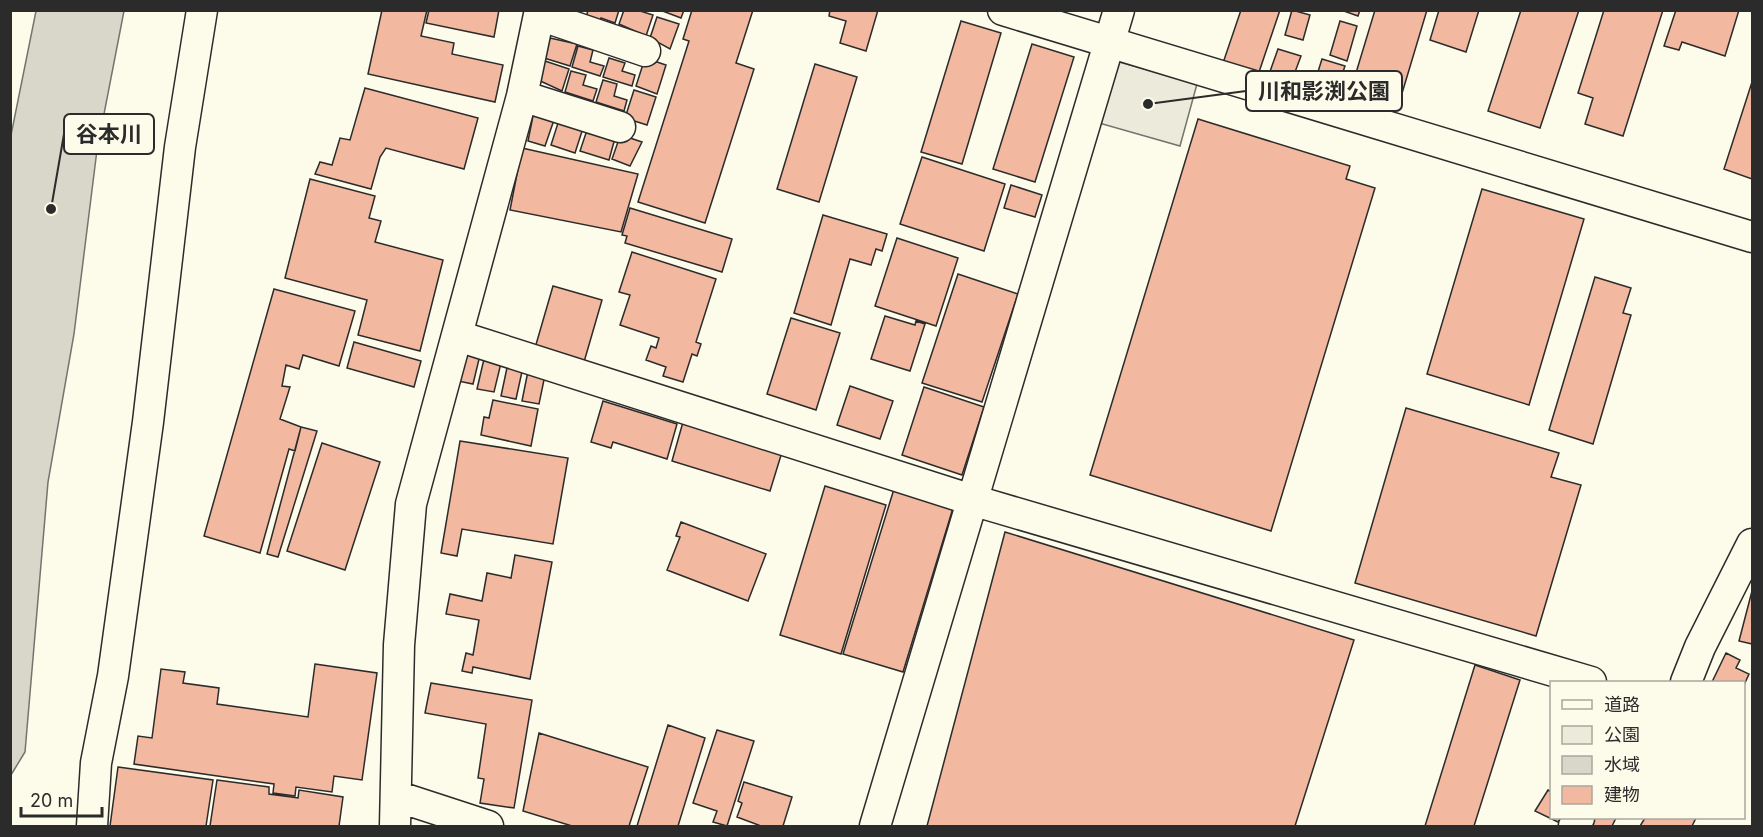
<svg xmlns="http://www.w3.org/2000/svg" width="1763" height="837" font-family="Inter,'Noto Sans JP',sans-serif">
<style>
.green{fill:#ecebdb;stroke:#74746e;stroke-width:1.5}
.water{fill:#d8d7c9;stroke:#74746e;stroke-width:1.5}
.building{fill:#f2b8a0;stroke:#2b2b2b;stroke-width:1.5}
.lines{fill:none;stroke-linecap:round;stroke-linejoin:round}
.minor-casing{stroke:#2b2b2b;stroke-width:33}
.minor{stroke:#fdfbea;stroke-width:30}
.leader{fill:none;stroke:#2b2b2b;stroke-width:2}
.callout-dot{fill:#2b2b2b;stroke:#fdfbea;stroke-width:2}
.callout{fill:#fdfbea;stroke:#2b2b2b;stroke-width:2}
.callout-label{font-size:22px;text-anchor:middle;font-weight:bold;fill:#2b2b2b}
</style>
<rect width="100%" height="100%" fill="#fdfbea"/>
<!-- green -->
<path class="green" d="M1116,61L1197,84L1180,146L1099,123Z"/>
<!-- water -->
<path class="water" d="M36,11H124L97,150L74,334L48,482L25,752L11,775L10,140Z"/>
<!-- building -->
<path class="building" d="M382,10H427L421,36L454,43L452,54L503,65L495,102L368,74Z
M429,10H499L494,37L426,23Z
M588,10H619L615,23L601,18L599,23L586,18Z
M624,10H637L653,15L646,36L619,24Z
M660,10H684L681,18Z
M692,10H753L736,63L754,69L705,223L638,202L689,41L683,39Z
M830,10H878L866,51L840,43L846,21L829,16Z
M1241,10H1280L1258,75L1223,63Z
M1292,10L1310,15L1303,40L1285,35Z
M1341,10H1360L1358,16Z
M1375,10H1427L1397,110L1349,96Z
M1439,10H1479L1466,52L1430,40Z
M1521,10H1579L1540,128L1488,111Z
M1604,10H1663L1623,136L1585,124L1593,98L1578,93Z
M1676,10H1739L1725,56L1682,42L1679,50L1664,46Z
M657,17L679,24L670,49L650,38Z
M961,21L1001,33L962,164L921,152Z
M1340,21L1357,26L1347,61L1330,55Z
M550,38L577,44L570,66L544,58Z
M1032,44L1074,57L1035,182L993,169Z
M578,46L593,50L590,62L604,66L600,76L572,67Z
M1278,49L1301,56L1292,80L1285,84L1268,77Z
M609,58L625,63L622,71L635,75L632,86L603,77Z
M645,58L666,65L657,94L636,86Z
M1322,59L1345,66L1335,95L1321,90L1325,81L1316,78Z
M542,60L569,69L562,91L536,79Z
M815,64L857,77L819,202L777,189Z
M571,71L586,75L583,85L597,89L593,101L565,92Z
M603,80L617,84L614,96L627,100L624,111L596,102Z
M1752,82V179L1724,169Z
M365,88L478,118L464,169L386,148L380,157L371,189L315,174L320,162L332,165L340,138L350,140Z
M634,90L656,97L647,125L625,118Z
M534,111L555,117L545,146L528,141Z
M1198,119L1350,166L1346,179L1375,188L1271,531L1090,475Z
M558,123L583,128L575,153L551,145Z
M586,133L615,138L609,160L580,151Z
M627,137L642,142L630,166L612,159L619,139L625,141Z
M522,148L638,174L621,232L510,210Z
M922,157L1005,184L984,251L900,224Z
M310,179L375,196L369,218L381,221L375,242L443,260L420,351L358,335L367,300L285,278Z
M1011,185L1042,195L1035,217L1004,208Z
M1482,189L1584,219L1529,405L1427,374Z
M630,208L732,239L722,272L625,243L627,236L622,235Z
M823,215L887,234L882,251L876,249L871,265L850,259L831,325L794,313Z
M897,238L958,258L936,326L875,306Z
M632,252L716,279L696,342L701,344L697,356L692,354L683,382L663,376L666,367L646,360L651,346L656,348L659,338L620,325L630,295L619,292Z
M958,274L1018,294L982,402L922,383Z
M1595,277L1631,288L1623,313L1631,315L1593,444L1549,430Z
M553,286L602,300L584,362L535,348Z
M274,289L355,311L339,366L303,355L299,369L286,365L282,386L290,387L280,419L301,427L295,451L289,449L260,553L204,536Z
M885,316L915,325L916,321L925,324L910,371L871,359Z
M791,318L840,333L816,410L767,394Z
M354,342L421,361L414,387L347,368Z
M464,351L480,355L473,384L458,381Z
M484,359L501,363L494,392L477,389Z
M508,363L523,367L516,399L501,396Z
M528,371L545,375L539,404L522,401Z
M850,386L893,401L880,439L837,425Z
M924,387L984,407L962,475L902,455Z
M493,400L538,409L531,446L481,435L484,417L489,418Z
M603,401L677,424L667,459L613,442L611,448L591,442Z
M1406,408L1559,453L1551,477L1581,485L1536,636L1355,583Z
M683,422L782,452L770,491L672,461Z
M301,427L317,431L278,557L267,554Z
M460,441L568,458L553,544L462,529L457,556L441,553Z
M322,443L380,462L345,570L287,551Z
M825,486L886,505L841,654L780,635Z
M894,489L953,508L903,672L843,654Z
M681,522L766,554L748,601L667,570L680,537L676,536Z
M1005,532L1354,640L1295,826H927Z
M515,555L552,562L530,679L473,667L472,673L462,671L466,653L473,655L479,620L446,614L450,594L482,601L487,573L511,578Z
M1752,591V644L1739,641Z
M1726,653L1740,660L1736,668L1749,674L1744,685V682H1712Z
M315,664L377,673L362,780L334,776L332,792L296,787L295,796L273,793L274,784L134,764L138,736L152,738L161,669L185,672L183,683L219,688L217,704L308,717Z
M1475,665L1520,680L1474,826H1425Z
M431,683L532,700L514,808L480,803L484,779L478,778L486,724L425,713Z
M668,725L705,738L678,826H637Z
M717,730L754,741L727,826L713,822L717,811L693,803Z
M539,733L648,767L629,826H572L523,811Z
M118,767L213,780L206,826H110Z
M217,780L269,787V794L298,798L299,790L343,797L339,826H210Z
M744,782L792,797L783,826H761L737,817L742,803L738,801Z
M1548,790L1552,792V818H1561L1558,822L1535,811Z
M1588,818H1616L1612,826H1584Z
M1645,818H1696L1692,826H1640Z"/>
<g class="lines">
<!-- minor casing -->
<g class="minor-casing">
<path id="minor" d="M1003,10L1752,237
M539,15L645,51
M522,96L620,127
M458,336L972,500L1591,682
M1686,682L1700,647L1752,544
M396,796L488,826
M92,826L96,763L113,676L148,422L180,147L202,10
M395,826L399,645L411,504L522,96L540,10
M875,826L1119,10
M1574,826L1579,818"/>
</g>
<!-- minor -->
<use href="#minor" class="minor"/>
</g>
<!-- callouts -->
<path class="leader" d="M1148 104L1246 91M51 209L64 134"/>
<g class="callout-dot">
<circle cx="1148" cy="104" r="6"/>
<circle cx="51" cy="209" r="6"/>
</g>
<g class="callout">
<rect x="1246" y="71" width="156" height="40" rx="6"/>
<rect x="64" y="114" width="90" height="40" rx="6"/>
</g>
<g class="callout-label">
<text x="1324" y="99">川和影渕公園</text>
<text x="109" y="142">谷本川</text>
</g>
<!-- border -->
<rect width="1763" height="837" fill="none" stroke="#2b2b2b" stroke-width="24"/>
<!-- legend -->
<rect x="1550" y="681" width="195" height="138" fill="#fdfbea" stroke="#a9a89e" stroke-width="1.5"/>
<rect x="1562" y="700" width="30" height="9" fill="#fdfbea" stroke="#a9a89e" stroke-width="1.5"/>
<text x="1604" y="711" font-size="18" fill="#2b2b2b">道路</text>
<rect x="1562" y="726" width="30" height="18" fill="#ecebdb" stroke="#a9a89e" stroke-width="1.5"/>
<text x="1604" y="741" font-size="18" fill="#2b2b2b">公園</text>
<rect x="1562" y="756" width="30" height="18" fill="#d8d7c9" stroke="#a9a89e" stroke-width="1.5"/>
<text x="1604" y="771" font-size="18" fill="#2b2b2b">水域</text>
<rect x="1562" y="786" width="30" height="18" fill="#f2b8a0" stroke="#a9a89e" stroke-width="1.5"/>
<text x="1604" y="801" font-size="18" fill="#2b2b2b">建物</text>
<!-- scale -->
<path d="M21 807v9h81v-9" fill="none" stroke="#2b2b2b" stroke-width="3"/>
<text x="30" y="807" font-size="18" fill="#2b2b2b" stroke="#fdfbea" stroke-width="4.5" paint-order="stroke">20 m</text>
</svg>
